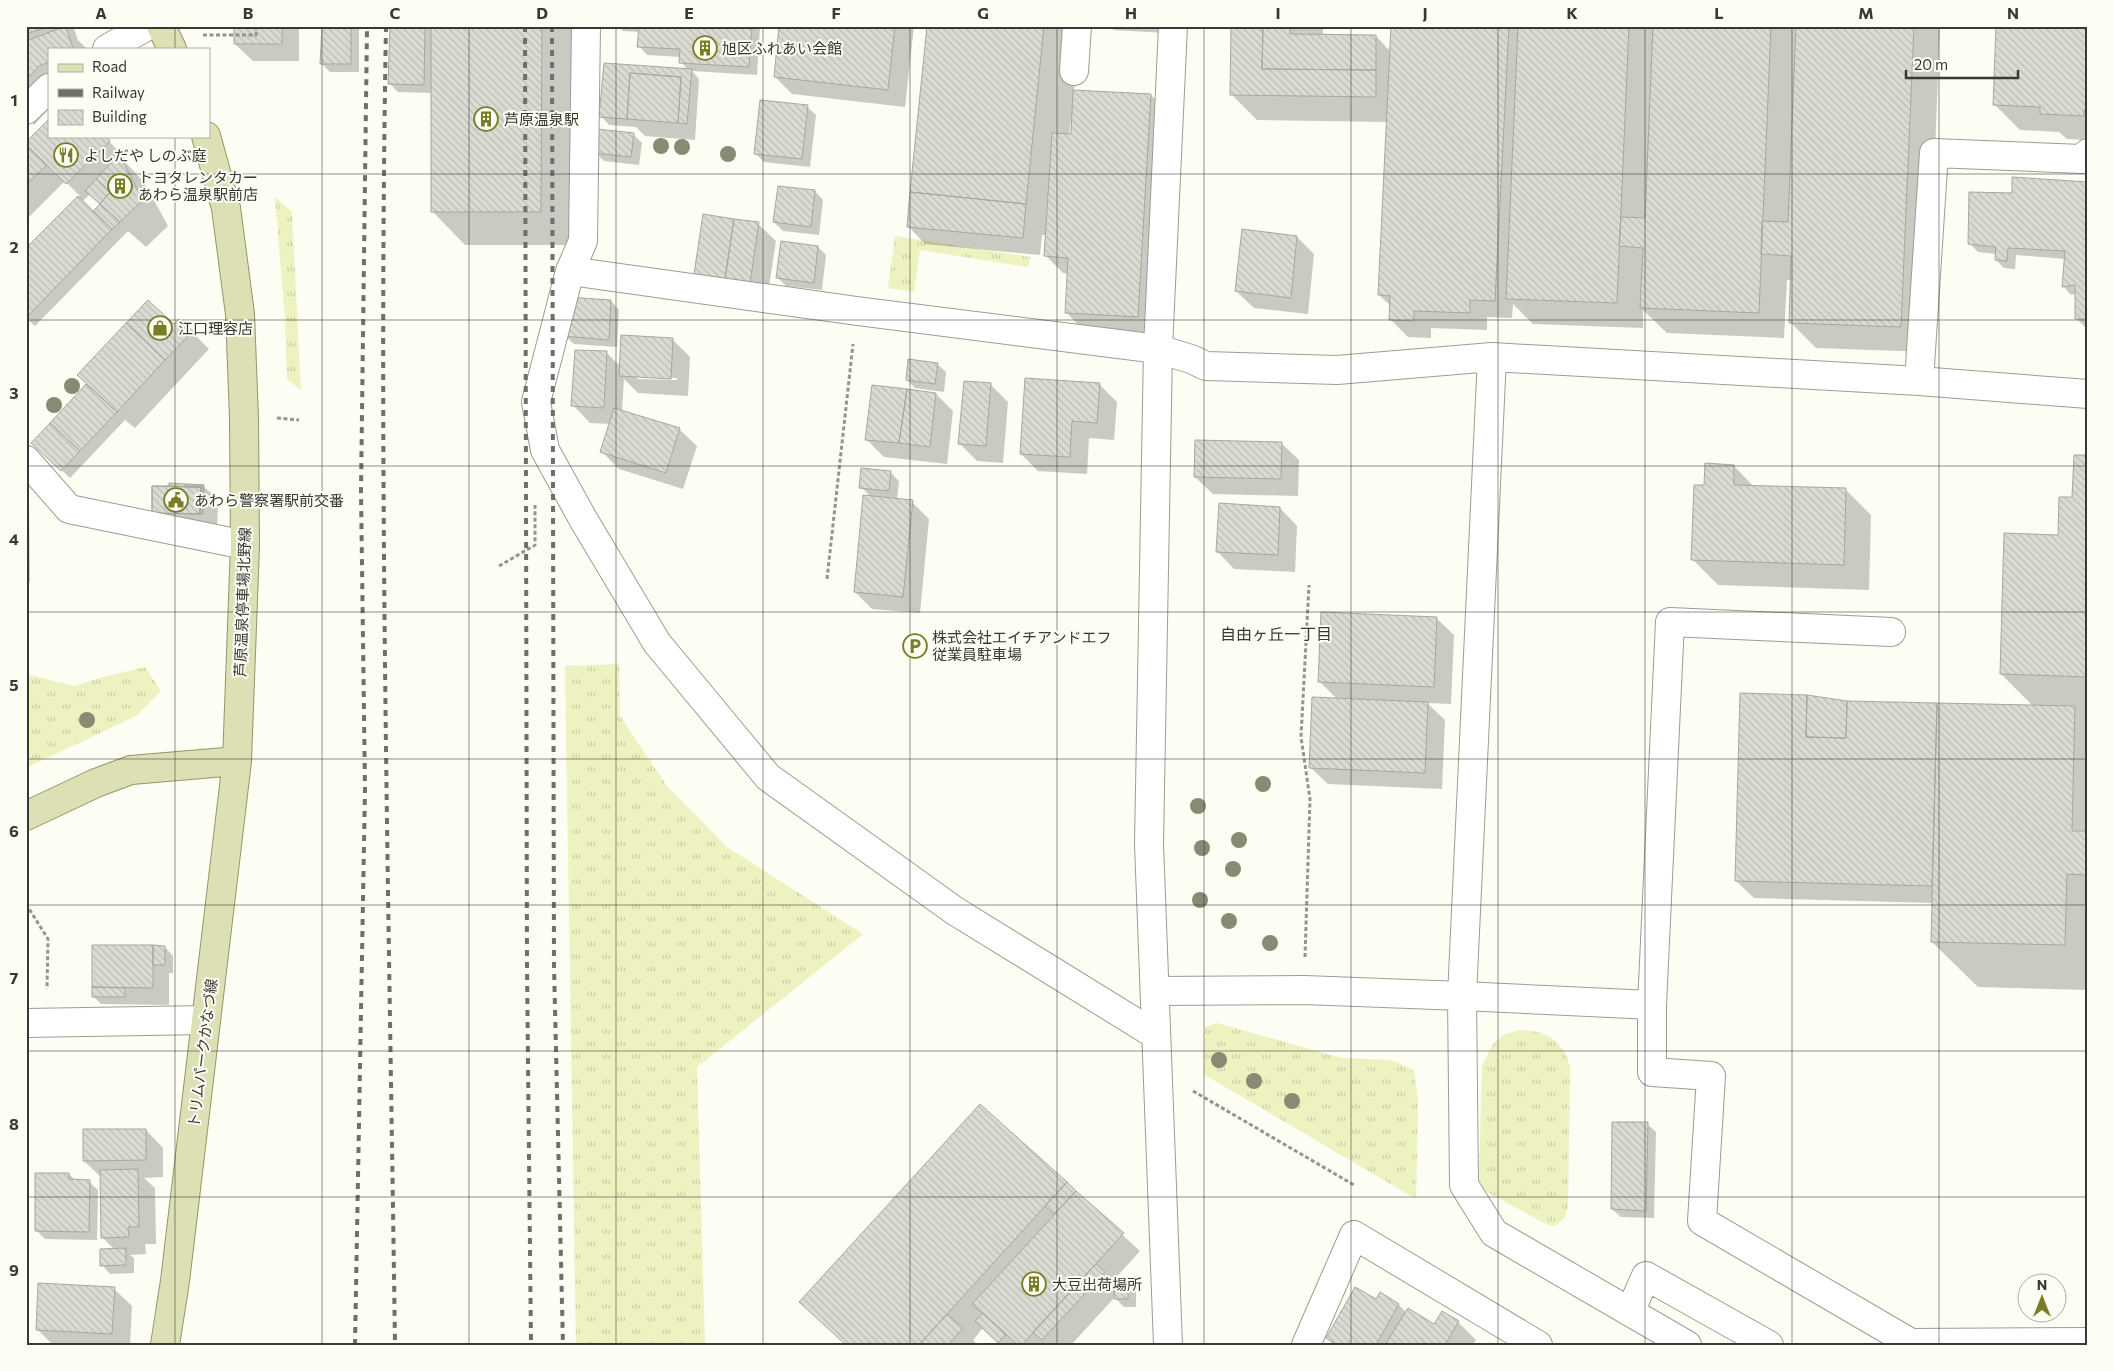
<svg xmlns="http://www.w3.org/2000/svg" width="2114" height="1371" font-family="Commissioner,'Noto Sans JP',sans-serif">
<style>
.grass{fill:url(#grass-tufts)}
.shadow{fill:#0003;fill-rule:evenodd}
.building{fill:url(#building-back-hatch);stroke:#a7a89f}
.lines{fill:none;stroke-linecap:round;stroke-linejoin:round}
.minor-casing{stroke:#9c9d94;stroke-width:30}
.major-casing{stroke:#949768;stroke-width:30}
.path{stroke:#94958f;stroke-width:3;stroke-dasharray:4 2.5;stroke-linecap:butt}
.minor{stroke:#fff;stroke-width:28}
.major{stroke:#dddfb5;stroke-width:28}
.rail{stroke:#6f706a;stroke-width:4;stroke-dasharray:6 6;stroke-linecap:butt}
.tree{fill:#888a74}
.grid{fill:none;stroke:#383935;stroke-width:1;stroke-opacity:0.55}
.labels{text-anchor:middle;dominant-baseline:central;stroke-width:4;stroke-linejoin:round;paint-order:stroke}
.poi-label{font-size:15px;fill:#383935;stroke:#fcfdf3;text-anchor:start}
.street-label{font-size:15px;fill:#383935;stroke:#fcfdf3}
.neighbourhood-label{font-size:16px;fill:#383935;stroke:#fcfdf3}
.neatline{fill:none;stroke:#383935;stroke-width:2}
.grid-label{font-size:16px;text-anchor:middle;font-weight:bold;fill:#383935}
</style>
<defs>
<pattern id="grass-tufts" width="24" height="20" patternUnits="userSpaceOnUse" patternTransform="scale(1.25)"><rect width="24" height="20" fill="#eef1c0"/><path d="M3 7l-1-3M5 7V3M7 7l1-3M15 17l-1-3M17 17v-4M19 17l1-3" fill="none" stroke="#cdcfa6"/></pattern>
<pattern id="building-back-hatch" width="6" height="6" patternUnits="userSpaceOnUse" patternTransform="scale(1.25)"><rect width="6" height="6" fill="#dadbd2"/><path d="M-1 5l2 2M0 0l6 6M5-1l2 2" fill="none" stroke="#bcbdb5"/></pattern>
</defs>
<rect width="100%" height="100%" fill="#fcfdf3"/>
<!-- grass -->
<path class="grass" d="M275,197L292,212L301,390L287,379L285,320Z
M895,236L1030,257L1028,267L920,250L914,292L888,288Z
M619,664L620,716L667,786L727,847L863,934L697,1067L705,1345H576L565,666Z
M145,667L161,691L136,716L26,768V674L74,686L107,676Z
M1217,1023L1342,1058L1391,1060L1414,1070L1418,1100L1416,1199L1203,1074L1205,1027Z
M1519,1030C1545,1031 1563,1039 1570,1067L1568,1208L1564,1219L1554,1226L1546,1224L1485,1191L1479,1179L1482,1066L1492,1045L1504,1035Z"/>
<!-- shadow -->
<path class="shadow" d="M26,26H73L78,40L87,49H49V109L34,125L26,116Z
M236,26H299V61H253L235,44Z
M323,26H359V72H330L322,64Z
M391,26H575L574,245H465L432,211V93L398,92L390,84Z
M619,26H760L757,75L692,71L699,79L695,140L645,136L636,127L609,125L601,116L688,70L681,62V57L647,55L639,46L640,32L623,31Z
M781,26H914L905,107L792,94L775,77Z
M928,26H1080L1074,91L1151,95L1168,113L1155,334L1083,330L1066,312L1069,274L1063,273L1046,256L1047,235H1042L1040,255L925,244L908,226ZM1071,121L1073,122L1072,136L1069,135Z
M1110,26H1165V33L1114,30Z
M1232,26H1323V35L1376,36L1391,52L1393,26H1940L1927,352L1816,348L1790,322L1792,280H1787L1784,338L1667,333L1643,310V328L1533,324L1513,304L1512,318L1487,317V330L1431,328V338L1408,337L1391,320V306L1379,295L1388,122L1257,120L1231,94Z
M2088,26V140L2067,139L2059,132L2020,130L1994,104Z
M807,107L816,115L810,167L764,162L756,154Z
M633,134L642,143L639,165L604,161L596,153Z
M49,136H104L126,159L124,161L144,182L168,226L146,247L128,231L35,326L26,318V246L28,248L80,196L65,181L26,220V143ZM90,194L101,204L93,213L82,202Z
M2088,183V327H2085L2076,318V294L2071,295L2063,286L2065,259L2016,255L2015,269L2004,268L1996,260V254L1978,252L1970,244L2013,194Z
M815,191L823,200L819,235L783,231L774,222Z
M758,224L776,241L767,300L713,291L695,274Z
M1297,237L1314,254L1308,314L1254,308L1236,291Z
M818,247L826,255L822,290L786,286L778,278Z
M611,301L619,310L617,347L574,344L565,336Z
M174,326L192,332L209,349L135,428L125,420L70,478L33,443L88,384Z
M672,339L690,357L688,396L638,393L624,379L622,411L679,429L697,446L683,489L619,469L602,452L611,424L590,423L573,405L607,353L621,367ZM637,376L677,378V380L637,379Z
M937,364L946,372L944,392L915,388L907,380Z
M991,385L1008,402L1003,463L977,461L960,444Z
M1100,385L1117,402L1114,440L1089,438L1087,474L1038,471L1021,454Z
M936,394L953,411L947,464L884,457L866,439Z
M1281,443L1299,460L1298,496L1213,494L1195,477Z
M2088,456V990L1978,987L1932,942L1933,903L1754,898L1736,881L1846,702L2034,707L2001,674L2059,536Z
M1734,466L1754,487L1846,490L1871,515L1869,590L1718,585L1692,559L1705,486Z
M890,472L899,481L897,500L912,502L929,519L920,613L872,609L855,592L871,497L861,487Z
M165,485L203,486L212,494V500L218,506L217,531L153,512L168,488Z
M26,500L29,502L30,582H26Z
M1280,508L1297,526L1295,572L1234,569L1217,551Z
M1436,618L1454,635L1451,704L1427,703L1445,720L1442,789L1328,784L1310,767L1337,699L1320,682Z
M93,946L165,947L173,956V973H169V1005L101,1004L93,996Z
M1647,1124L1656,1132L1654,1218L1621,1217L1612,1209Z
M146,1130L163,1148V1177L144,1178L155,1188L156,1244H145L146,1254L130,1255L134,1258V1273L110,1274L102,1265L115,1250L103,1238L102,1178L84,1161Z
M69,1174L76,1181L89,1182L98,1190L97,1240L45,1239L37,1231Z
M1067,1184L1140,1251L1113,1281L1116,1285L1128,1281L1136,1290V1307H1124L1116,1299V1296L1071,1345H1001L983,1328L973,1340L978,1345H846L801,1302Z
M114,1289L132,1306L130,1345H53L38,1330Z
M1380,1294L1399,1305L1406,1312L1434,1325L1442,1312L1458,1322L1476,1340L1473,1345H1334L1327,1338L1376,1301Z"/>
<!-- building -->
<path class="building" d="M26,26H51L26,34Z
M66,26L73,49H49V62L39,66L26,80V41Z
M234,26H282V44H234Z
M322,26H351V64H320Z
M390,26H425L424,85L388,84Z
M431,26H542L541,212H431Z
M639,26H752L749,67L679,63L680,49L637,47Z
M779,26H895L888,90L774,77Z
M927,26H1044L1026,204L910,192Z
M1231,26H1263L1262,69L1376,70V97L1230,95Z
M1263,26H1290V34L1376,35V70L1262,69Z
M1391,26H1509L1495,301L1470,300V313L1414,311V321L1389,320L1390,296L1378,295Z
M1518,26H1629L1617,303L1506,299Z
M1653,26H1771L1759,313L1640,308L1643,248L1619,246L1621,217L1645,218Z
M1796,26H1914L1901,327L1789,323L1791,256L1761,254L1762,221L1788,222Z
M1996,26H2088V110H2084V116L2040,114V107L1993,105Z
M604,63L692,69L687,124L678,123L681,77L630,73L627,119L599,117Z
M630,73L681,77L678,123L627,119Z
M1073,90L1151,94L1138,317L1065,313L1068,258L1044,256L1052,133L1071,134Z
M760,100L808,105L802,159L754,154Z
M49,119V136H106L110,141L66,184L26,145V142Z
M597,129L634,133L631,157L594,153Z
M26,145L47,165L26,185Z
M119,154L143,200L120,222L100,204L110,192L96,179Z
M2012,177L2088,182V319H2075V285L2062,287L2065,251L2008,248L2007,261L1995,260L1996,247L1968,244L1969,192L2012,193Z
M96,179L110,192L100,204L85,191Z
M778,186L815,190L811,227L773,222Z
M910,192L1026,204L1023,238L907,227Z
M78,196L112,229L26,318V248Z
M100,204L120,222L112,229L93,211Z
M703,214L734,219L725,279L694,274Z
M734,219L759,222L750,283L725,279Z
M1242,229L1297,236L1291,298L1235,291Z
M781,241L818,246L814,283L776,278Z
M567,297L611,300L609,340L564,336Z
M148,300L174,324L179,319L193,331L165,360L126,323Z
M126,323L165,360L117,412L77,375Z
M621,335L673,338L671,379L619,376Z
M575,350L607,351L604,408L571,406Z
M908,359L938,363L935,384L906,380Z
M1025,378L1100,383L1097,423L1072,421L1070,457L1020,454Z
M964,381L991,383L986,446L958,444Z
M86,384L117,412L80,451L50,423Z
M872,385L907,389L899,443L865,440Z
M907,389L936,393L930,447L899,443Z
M614,408L680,428L666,473L600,452Z
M50,423L80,451L61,471L31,443Z
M1195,440L1282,442L1281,479L1194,477Z
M2074,455H2088V677L2000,674L2004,533L2058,535L2059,497H2072Z
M1705,463L1734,465V485L1846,488L1844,565L1691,560L1694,485H1704Z
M861,468L891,471L889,491L859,488Z
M169,483L204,485L203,514H200L201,487L169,486Z
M185,485H203L202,514H200L201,487H185Z
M152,486L201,487L200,514L152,513Z
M152,486L201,487L200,514L152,513Z
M863,495L913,500L903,597L854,592Z
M1219,503L1280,507L1278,555L1216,552Z
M1321,612L1437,617L1434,687L1318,682Z
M1740,693L1807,695L1806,737L1846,738L1847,701L1937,703L1932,886L1735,881Z
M1807,695L1847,701L1846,738L1806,737Z
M1312,697L1428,702L1425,773L1309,768Z
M1937,703L2075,706L2072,831H2087L2086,875L2067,874L2065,945L1931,942Z
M92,945H153V988L92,987Z
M153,945L165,946V965H153Z
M92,987L125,988V997H92Z
M980,1104L1067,1182L919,1345H846L799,1302Z
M1612,1122H1648L1646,1211L1611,1209Z
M83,1129H146V1160L83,1161Z
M138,1169L139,1227H128L129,1237L101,1238L100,1170Z
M35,1173H69V1179L90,1180L89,1232L35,1231Z
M1067,1182L1076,1191L1054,1214L1045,1206Z
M1076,1191L1124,1233L1022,1345H1018L972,1304Z
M126,1248V1265L100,1266V1249Z
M1096,1264L1105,1272L1042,1340L1033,1332Z
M1115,1279L1128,1280V1299H1114Z
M38,1283L115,1287L112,1334L36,1330Z
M1355,1287L1376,1299L1380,1292L1399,1304L1376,1345H1337L1326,1338Z
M1408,1308L1434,1324L1442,1311L1459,1321L1445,1345H1385Z
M983,1313L1006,1334L998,1343L975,1321Z
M947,1314L963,1328L948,1345H919Z"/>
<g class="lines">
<!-- minor casing -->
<g class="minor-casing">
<path id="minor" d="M586,26L583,241L570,271L536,402L545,450L583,519L657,643L768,777L955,911L1156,1035
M107,49L147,26
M1074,71L1077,26
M26,110L49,88
M570,271L857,311L1158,349L1191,359L1206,366L1337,370L1492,357L1919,381L2088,394
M1492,357L1462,996L1652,1005L1670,622L1891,632
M1919,381L1934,153L2082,159L2088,153
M26,460L69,509L245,545
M1156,991L1304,990L1462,996L1464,1185L1494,1233L1687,1345
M1652,1005V1072L1711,1076L1702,1221L1911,1343L2088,1342
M26,1023L206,1020
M1630,1312L1646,1276L1769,1345
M1168,1345L1149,844L1158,349L1173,26
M1306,1345L1354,1235L1538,1345"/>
</g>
<!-- major casing -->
<g class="major-casing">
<path id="major" d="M161,26L172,49
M26,816L96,783L131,770L237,761
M165,1345L175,1281L237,761L245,545L244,418L240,314L226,208L206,136"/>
</g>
<!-- path -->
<path class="path" d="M203,35H256L257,26
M277,418L299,420
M499,566L535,545V505
M827,579L853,344
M26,904L48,939L47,989
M1305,957L1310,799L1301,737L1309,585
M1193,1091L1354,1185"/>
<!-- minor -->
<use href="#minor" class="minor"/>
<!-- major -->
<use href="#major" class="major"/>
<!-- rail -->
<path class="rail" d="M386,26C378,466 389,905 395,1345
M525,26L527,966L531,1345
M552,26L554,966L563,1345
M355,1345L365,788L361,491L367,26"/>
</g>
<!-- trees -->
<g class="tree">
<circle cx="661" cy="146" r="8"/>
<circle cx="682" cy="147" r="8"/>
<circle cx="728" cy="154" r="8"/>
<circle cx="72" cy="386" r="8"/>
<circle cx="54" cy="405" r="8"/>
<circle cx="87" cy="720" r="8"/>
<circle cx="1263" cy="784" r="8"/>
<circle cx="1198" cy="806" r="8"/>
<circle cx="1239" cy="840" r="8"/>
<circle cx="1202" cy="848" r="8"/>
<circle cx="1233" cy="869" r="8"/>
<circle cx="1200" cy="900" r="8"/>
<circle cx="1229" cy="921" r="8"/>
<circle cx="1270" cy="943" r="8"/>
<circle cx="1219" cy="1060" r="8"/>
<circle cx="1254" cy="1081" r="8"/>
<circle cx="1292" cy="1101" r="8"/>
</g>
<!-- grid -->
<path class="grid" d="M175,26V49M322,26V1345M469,26V1345M616,26V1345M763,26V1345M910,26V1345M1057,26V1345M1204,26V1345M1351,26V1345M1498,26V1345M1645,26V1345M1792,26V1345M1939,26V1345M175,136V1345M26,174H2088M26,320H2088M26,466H2088M26,612H2088M26,759H2088M26,905H2088M26,1051H2088M26,1197H2088"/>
<!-- icons -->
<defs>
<g id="building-ring" transform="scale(1.25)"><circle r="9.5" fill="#fcfdf3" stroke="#7b7d26" stroke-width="1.5"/><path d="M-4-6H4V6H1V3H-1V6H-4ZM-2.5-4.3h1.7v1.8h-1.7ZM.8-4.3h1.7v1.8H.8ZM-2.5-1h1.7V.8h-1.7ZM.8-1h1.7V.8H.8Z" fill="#7b7d26"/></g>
<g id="restaurant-ring" transform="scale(1.25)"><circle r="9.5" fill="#fcfdf3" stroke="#7b7d26" stroke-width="1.5"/><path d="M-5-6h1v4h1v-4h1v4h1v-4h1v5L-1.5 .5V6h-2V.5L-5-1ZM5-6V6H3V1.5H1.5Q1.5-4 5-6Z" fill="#7b7d26"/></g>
<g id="shop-ring" transform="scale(1.25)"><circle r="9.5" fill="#fcfdf3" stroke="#7b7d26" stroke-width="1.5"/><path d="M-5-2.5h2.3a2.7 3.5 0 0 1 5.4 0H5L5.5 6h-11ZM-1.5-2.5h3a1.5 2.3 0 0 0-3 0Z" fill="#7b7d26"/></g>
<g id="civic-ring" transform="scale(1.25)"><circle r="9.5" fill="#fcfdf3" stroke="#7b7d26" stroke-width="1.5"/><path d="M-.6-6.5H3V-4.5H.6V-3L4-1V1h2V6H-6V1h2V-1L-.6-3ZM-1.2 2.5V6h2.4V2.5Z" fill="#7b7d26"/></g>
<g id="parking-ring" transform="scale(1.25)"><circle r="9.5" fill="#fcfdf3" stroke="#7b7d26" stroke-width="1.5"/><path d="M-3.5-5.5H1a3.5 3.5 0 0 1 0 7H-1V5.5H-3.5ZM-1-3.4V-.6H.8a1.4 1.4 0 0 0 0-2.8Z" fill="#7b7d26"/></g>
</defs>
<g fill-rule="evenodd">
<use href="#building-ring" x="705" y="48"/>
<use href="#building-ring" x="486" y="119"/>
<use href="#restaurant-ring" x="66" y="155"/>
<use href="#building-ring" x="120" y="186"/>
<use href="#shop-ring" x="160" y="328"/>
<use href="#civic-ring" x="176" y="500"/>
<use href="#parking-ring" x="915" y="646"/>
<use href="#building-ring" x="1034" y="1284"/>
</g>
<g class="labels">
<!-- poi labels -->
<g class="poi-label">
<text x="722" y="48">旭区ふれあい会館</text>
<text x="504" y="119">芦原温泉駅</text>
<text x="84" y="155">よしだや しのぶ庭</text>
<text x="138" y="177">トヨタレンタカー<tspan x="138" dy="17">あわら温泉駅前店</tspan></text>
<text x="178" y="328">江口理容店</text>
<text x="194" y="500">あわら警察署駅前交番</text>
<text x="932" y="637">株式会社エイチアンドエフ<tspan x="932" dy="17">従業員駐車場</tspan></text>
<text x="1052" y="1284">大豆出荷場所</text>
</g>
<!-- street labels -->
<g class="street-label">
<text transform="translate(242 602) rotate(-88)">芦原温泉停車場北野線</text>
<text transform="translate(202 1053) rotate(-83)">トリムパークかなづ線</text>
</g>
<!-- neighbourhood labels -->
<g class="neighbourhood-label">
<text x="1276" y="633">自由ヶ丘一丁目</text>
</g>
</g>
<!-- border -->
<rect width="2114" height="1371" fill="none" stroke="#fcfdf3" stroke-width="55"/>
<!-- legend -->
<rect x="48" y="48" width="162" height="90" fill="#fcfdf3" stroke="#aeafa7"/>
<rect x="58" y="64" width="25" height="8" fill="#dddfb5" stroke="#aeafa7"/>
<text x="92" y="72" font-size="15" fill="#383935">Road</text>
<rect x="58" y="89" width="25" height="8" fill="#6f706a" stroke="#aeafa7"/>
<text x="92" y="98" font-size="15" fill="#383935">Railway</text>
<rect x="58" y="110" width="25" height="15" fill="url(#building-back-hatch)" stroke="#aeafa7"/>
<text x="92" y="122" font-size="15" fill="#383935">Building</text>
<!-- north arrow -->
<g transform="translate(2042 1298)"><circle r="24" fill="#fcfdf3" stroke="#aeafa7"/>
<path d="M0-4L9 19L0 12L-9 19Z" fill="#7b7d26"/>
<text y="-8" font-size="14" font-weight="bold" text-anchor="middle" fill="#383935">N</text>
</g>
<!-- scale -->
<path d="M1906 70v8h112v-8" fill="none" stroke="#383935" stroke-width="2.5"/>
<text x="1914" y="70" font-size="15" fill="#383935" stroke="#fcfdf3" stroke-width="4" paint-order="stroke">20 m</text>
<rect x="28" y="28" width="2058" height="1316" class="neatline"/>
<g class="grid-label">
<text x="101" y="19">A</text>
<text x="248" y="19">B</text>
<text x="395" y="19">C</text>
<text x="542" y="19">D</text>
<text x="689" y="19">E</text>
<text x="836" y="19">F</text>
<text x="983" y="19">G</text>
<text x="1131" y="19">H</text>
<text x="1278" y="19">I</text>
<text x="1425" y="19">J</text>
<text x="1572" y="19">K</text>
<text x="1719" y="19">L</text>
<text x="1866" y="19">M</text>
<text x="2013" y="19">N</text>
<text x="14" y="106">1</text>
<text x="14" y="253">2</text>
<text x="14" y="399">3</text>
<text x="14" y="545">4</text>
<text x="14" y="691">5</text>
<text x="14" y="837">6</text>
<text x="14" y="984">7</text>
<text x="14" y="1130">8</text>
<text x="14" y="1276">9</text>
</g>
</svg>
